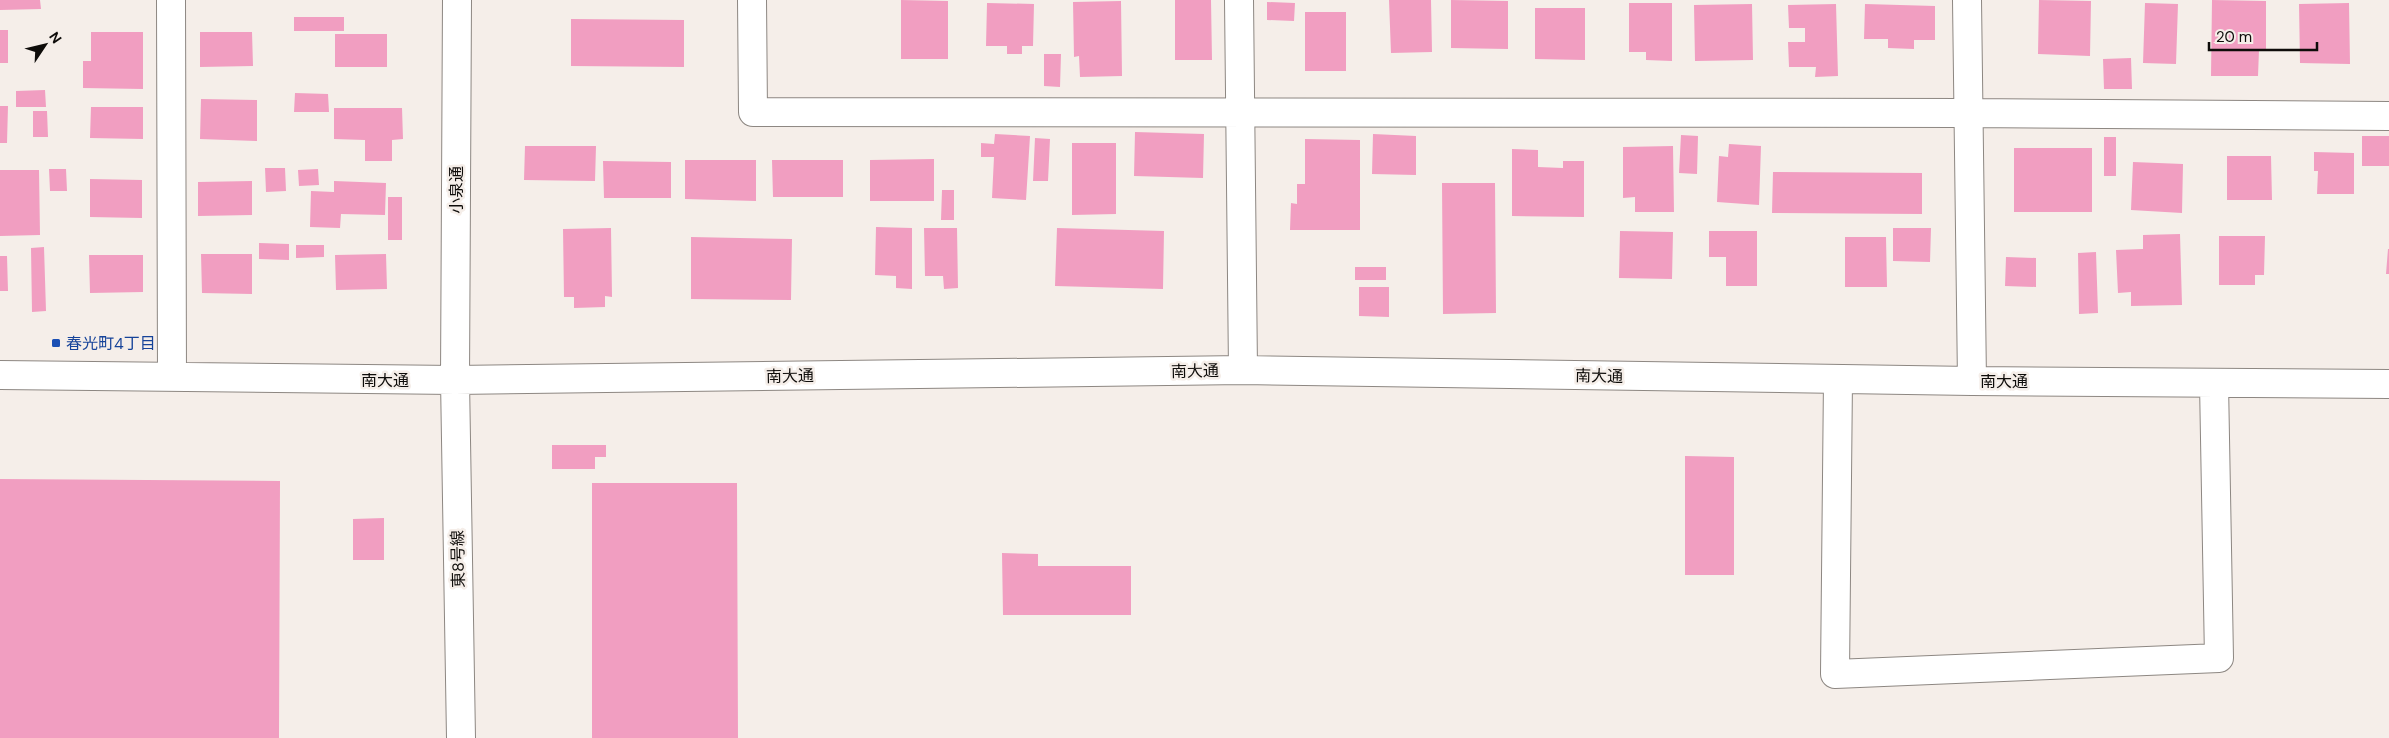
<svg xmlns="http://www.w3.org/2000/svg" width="2389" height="738" font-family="'DM Sans','Noto Sans JP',sans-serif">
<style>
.building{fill:#f19ec1}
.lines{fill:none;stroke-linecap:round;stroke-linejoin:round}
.minor-casing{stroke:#8d8782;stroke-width:30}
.minor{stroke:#fff;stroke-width:28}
.transit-dot{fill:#1a4fb4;stroke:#f5eee9;stroke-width:2}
.labels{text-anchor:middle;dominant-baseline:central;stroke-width:5;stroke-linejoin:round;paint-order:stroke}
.street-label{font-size:16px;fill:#0e0c0a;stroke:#f5eee9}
.transit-label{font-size:16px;fill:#164399;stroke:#f5eee9;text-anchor:start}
</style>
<rect width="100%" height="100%" fill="#f5eee9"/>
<!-- building -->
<path class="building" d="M0,0H40L41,9L0,10Z
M901,0L948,1V59H901Z
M1175,0H1211L1212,60H1175Z
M1389,0H1431L1432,52L1391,53Z
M1451,0L1508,1V49L1451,48Z
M2039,0L2091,1L2090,56L2038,54Z
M2212,0L2266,1V50H2259L2258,76H2211Z
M1121,1L1122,76L1080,77L1079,56L1074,57L1073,2Z
M1267,2L1295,3L1294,21L1267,20Z
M987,3L1034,4L1033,46H1022V54H1007V46H986Z
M1629,3H1672V61L1646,60V52H1629Z
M2145,3L2178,4L2176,64L2143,63Z
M2349,3L2350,64L2300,63L2299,4Z
M1752,4L1753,60L1695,61L1694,5Z
M1836,4L1838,76L1815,77L1816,67H1789L1788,42H1805V28H1789L1788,5Z
M1865,4L1935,6V40H1914V49L1888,48V39H1864Z
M1535,8H1585V60L1535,59Z
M1305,12H1346V71H1305Z
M294,17H344V31H294Z
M571,19L684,20V67L571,66Z
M0,30H8V63H0Z
M91,32H143V89L83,88V61H91Z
M200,32H252L253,66L200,67Z
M335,34H387V67H335Z
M1044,54H1061L1060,87L1044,86Z
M2131,58L2132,89H2104L2103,59Z
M45,90L46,107H16V91Z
M295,93L328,94L329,112H294Z
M201,99L257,100V141L200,139Z
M0,106H8L7,143H0Z
M91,107H143V139L90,138Z
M334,108H402L403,139L392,140V161H365V140L334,139Z
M33,111H47L48,137H33Z
M1135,132L1204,134L1203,178L1134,176Z
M995,134L1030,136L1026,200L992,198L994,157H981V143L994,144Z
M1373,134L1416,136V175L1372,174Z
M1681,135L1698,136L1697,174L1679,173Z
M2362,136H2389V166H2362Z
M2104,137H2116V176H2104Z
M1035,138L1050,139L1048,181H1033Z
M1305,139L1360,140V230H1290L1291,203L1297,204V184H1305Z
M1072,143H1116V214L1072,215Z
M1729,144L1761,146L1759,205L1717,202L1719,156L1728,157Z
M525,146H596L595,181L524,180Z
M1673,146L1674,212H1635V197L1623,198V147Z
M2014,148H2092V212H2014Z
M1512,149L1538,150V167L1563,168V161H1584V217L1512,216Z
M2314,152L2354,153V194H2317L2318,171H2314Z
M2227,156H2271L2272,200H2227Z
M934,159V201H870V160Z
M685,160H756V201L685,199Z
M772,160H843V197H773Z
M603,161L671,162V198H604Z
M2133,162L2183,164L2182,213L2131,210Z
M265,168H285L286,191L266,192Z
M49,169H66L67,191H50Z
M318,169L319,185L299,186L298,170Z
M0,170H39L40,235L0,236Z
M1773,172L1922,173V214L1772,213Z
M90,179L142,180V218L90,217Z
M252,181V215L198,216V182Z
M334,181L386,183L385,215L341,214L340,228L310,227L311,191L334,192Z
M1442,183H1495L1496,313L1443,314Z
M942,190H954V220H941Z
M388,197H402V240H388Z
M876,227L912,228V289L896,288V276L875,275Z
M611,228L612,297L605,296V307L574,308V297H564L563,229Z
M924,228H957L958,288L944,289L943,276H925Z
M1057,228L1164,231L1163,289L1055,286Z
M1893,228H1931L1930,262L1893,261Z
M1620,231L1673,232L1672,279L1619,278Z
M1709,231H1757V286H1726V257H1709Z
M2180,234L2182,305L2131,306V292L2118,293L2116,250L2143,249V235Z
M2219,236H2265L2264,275H2255V285H2219Z
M691,237L792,239L791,300L691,299Z
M1845,237H1886L1887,287H1845Z
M259,243L289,244V260L259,259Z
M296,245H324V257L296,258Z
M44,247L46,311L32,312L31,248Z
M2388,249H2389V274H2386Z
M2096,252L2098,313L2079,314L2078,253Z
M201,254H252V294L202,293Z
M386,254L387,289L336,290L335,255Z
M89,255H143V292L90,293Z
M0,256H7L8,291H0Z
M2006,257L2036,258V287L2005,286Z
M1355,267H1386V280H1355Z
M1359,287H1389V317L1359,316Z
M552,445H606V457H595V469H552Z
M1685,456L1734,457V575H1685Z
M0,479L280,481L279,738H0Z
M592,483H737L738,738H592Z
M384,518V560H353V519Z
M1002,553L1038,554V566H1131V615H1003Z"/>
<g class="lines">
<!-- minor casing -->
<g class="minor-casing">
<path id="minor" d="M171,0L172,377
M457,0L455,380L461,738
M752,0L753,112L1967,113L2389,116
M1239,0L1243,370
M1967,0L1972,381
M0,375L455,380L1243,370L1972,381L2389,384
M1838,379L1835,674L2219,658L2214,383"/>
</g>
<!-- minor -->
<use href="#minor" class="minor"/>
</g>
<!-- markers -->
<rect class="transit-dot" x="51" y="338" width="10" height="10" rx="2.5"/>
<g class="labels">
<!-- street labels -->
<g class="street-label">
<text transform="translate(456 190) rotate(-90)">小泉通</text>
<text transform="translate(1195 371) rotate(-1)">南大通</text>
<text transform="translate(790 376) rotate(-1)">南大通</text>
<text transform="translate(1599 376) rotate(1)">南大通</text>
<text x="385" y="380">南大通</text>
<text x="2004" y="381">南大通</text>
<text transform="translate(458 559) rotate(-91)">東8号線</text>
</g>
<!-- transit labels -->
<g class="transit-label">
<text x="66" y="343">春光町4丁目</text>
</g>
</g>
<!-- north arrow -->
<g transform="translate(45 45) rotate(55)" stroke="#f5eee9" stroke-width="4" paint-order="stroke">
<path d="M0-4L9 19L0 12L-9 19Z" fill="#0e0c0a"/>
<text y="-8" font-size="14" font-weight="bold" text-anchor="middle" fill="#0e0c0a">N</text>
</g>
<!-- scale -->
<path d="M2209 42v8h108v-8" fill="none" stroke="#0e0c0a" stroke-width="2.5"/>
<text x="2216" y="42" font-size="15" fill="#0e0c0a" stroke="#f5eee9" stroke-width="4" paint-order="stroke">20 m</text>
</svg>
